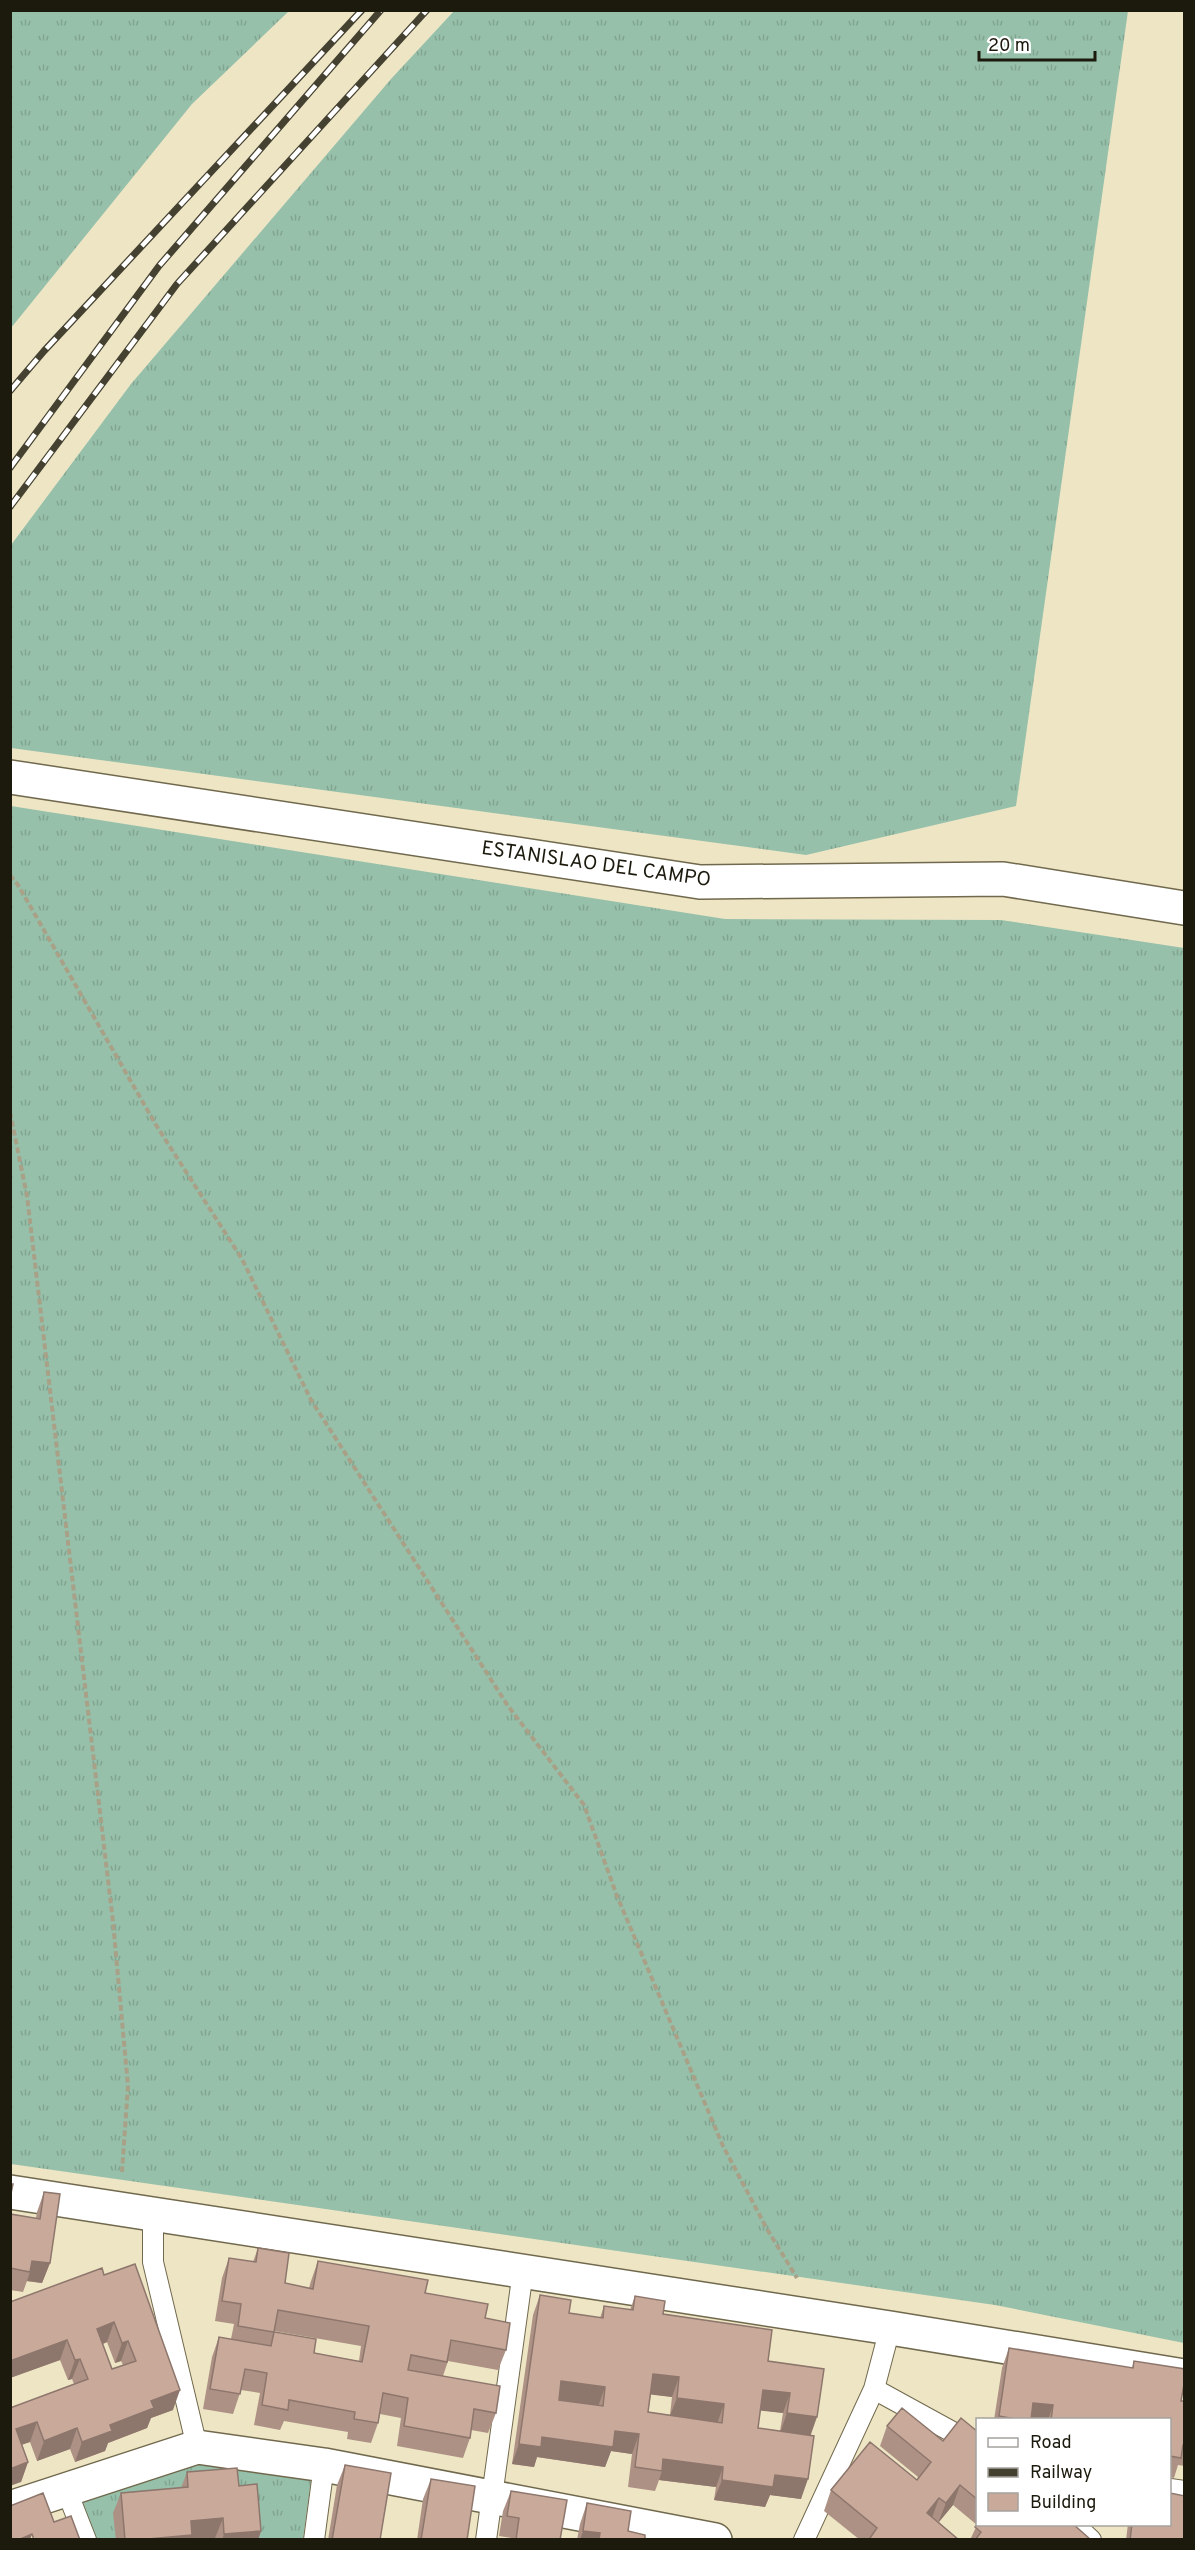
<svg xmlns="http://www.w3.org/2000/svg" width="1195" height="2550" font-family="Overpass,sans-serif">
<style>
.grass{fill:url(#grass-tufts)}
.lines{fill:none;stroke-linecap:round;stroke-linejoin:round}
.lane-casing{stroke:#71694d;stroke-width:22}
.street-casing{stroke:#71694d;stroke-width:36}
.path{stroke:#a8a188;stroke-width:4;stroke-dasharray:6 3;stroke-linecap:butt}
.lane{stroke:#fff;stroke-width:20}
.street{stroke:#fff;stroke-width:33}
.rail-casing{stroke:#454131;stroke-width:7}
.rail{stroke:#fff;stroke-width:4.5;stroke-dasharray:14;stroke-linecap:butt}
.wall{fill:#ad9184;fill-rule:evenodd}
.shaded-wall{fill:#8d766c}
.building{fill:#c9a99a;stroke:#8d766c;stroke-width:1.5;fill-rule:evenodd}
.labels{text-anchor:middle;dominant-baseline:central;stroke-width:5;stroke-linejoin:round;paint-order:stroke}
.street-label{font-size:20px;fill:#1c190d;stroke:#fff}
</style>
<defs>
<pattern id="grass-tufts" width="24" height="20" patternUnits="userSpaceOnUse" patternTransform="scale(1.5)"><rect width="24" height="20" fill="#96c0aa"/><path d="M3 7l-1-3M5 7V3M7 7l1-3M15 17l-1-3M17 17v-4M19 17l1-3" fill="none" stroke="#81a491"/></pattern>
</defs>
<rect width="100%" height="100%" fill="#eee5c5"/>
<!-- grass -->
<path class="grass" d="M11,10L289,11L192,104L11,328Z
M454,11H1128L1016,806L806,855L11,748V545L131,384L391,79Z
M11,806L725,919L1001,920L1184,948V2343L995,2305L11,2164Z
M253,2462L312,2474L303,2539H96L80,2498L198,2464Z"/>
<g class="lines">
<!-- lane casing -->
<g class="lane-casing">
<path id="lane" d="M153,2215V2262L197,2447
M874,2389L978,2446
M66,2489L86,2540
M1170,2489L1184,2491
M1074,2524L1091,2540
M314,2540L324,2465
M486,2540L523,2271
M804,2540L874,2389L890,2328"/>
</g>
<!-- street casing -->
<g class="street-casing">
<path id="street" d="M10,777L700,882L1003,879L1184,908
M10,2192L890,2328L1184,2376
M10,2508L197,2447L324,2465L715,2540"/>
</g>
<!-- path -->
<path class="path" d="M10,875L18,885L156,1125L242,1259L311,1400L508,1706L584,1805L617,1896L723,2146L767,2229L797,2278
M10,1112L27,1196L113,1922L128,2086L122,2172"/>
<!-- lane -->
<use href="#lane" class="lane"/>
<!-- street -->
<use href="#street" class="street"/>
<!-- rail casing -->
<g class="rail-casing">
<path id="rail" d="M10,391L44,351L362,10
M10,468L159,266L381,10
M10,507L177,284L427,10"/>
</g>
<!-- rail -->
<use href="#rail" class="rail"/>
</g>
<!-- wall -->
<path class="wall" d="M44,2192L50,2263L42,2283L27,2281L23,2292L10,2290V2214L36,2218L37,2212Z
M258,2248L285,2283L309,2288L311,2281L318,2261L425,2293L485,2318L506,2350L498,2370L448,2361L443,2376L496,2413L488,2433L471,2430L470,2438L463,2458L397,2446L401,2418L380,2414L378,2423L371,2443L347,2439L348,2432L284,2421L280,2430L254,2425L260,2393L241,2390L233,2414L203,2409L212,2357L219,2337L231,2339L234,2324L215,2321L222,2278L229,2258L253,2262ZM274,2331L361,2346L359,2361L314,2353L274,2332Z
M104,2275L173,2410L151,2418L147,2428L108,2443L105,2451L75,2462L70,2449L37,2461L30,2442L22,2444L28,2462L21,2482L10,2408L74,2384L72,2379L68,2380L60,2360L10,2378ZM107,2342L115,2363L121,2361L123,2365L112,2369L103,2344Z
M540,2295L569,2313L600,2318L604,2306L630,2310L635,2296L663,2314L768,2361L824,2369L810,2435L801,2499L770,2495L765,2507L714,2500L716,2487L659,2480L655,2491L628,2487L632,2454L611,2451L605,2467L537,2457L534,2467L512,2464L533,2315ZM651,2394L672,2397L670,2415L648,2412ZM760,2410L783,2413L780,2431L758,2428Z
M1009,2348L1132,2368L1134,2361L1181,2401H1185V2466L1178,2465L1174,2478L1170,2477V2420H994L1002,2368Z
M887,2426L943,2441L978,2432V2524L1091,2540H970L977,2525L953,2505L939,2522L959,2540H860L824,2511L831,2490L917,2480L918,2477L880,2446Z
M345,2465L380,2540H328L337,2485Z
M187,2472L239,2486L261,2531L258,2540H215V2538L198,2540H116L113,2513L121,2493L181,2488Z
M431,2479L467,2540H417L423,2499Z
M511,2491L560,2540H512V2538L499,2536L503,2511Z
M587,2503L628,2531L645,2540H577L580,2524Z
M1128,2524H1170L1185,2540H1126Z"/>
<!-- shaded-wall -->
<path class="shaded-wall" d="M32,2261L50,2263L42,2283L27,2281L30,2272Z
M114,2322L107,2342L90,2349L97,2329Z
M67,2340L60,2360L10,2378V2361Z
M128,2341L121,2361L115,2363L122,2343Z
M80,2359L72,2379L68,2380L75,2360Z
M653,2374L679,2377L672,2397L646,2394Z
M561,2381L605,2387L598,2407L554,2401Z
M180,2390L173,2410L151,2418L147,2428L108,2443L105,2451L75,2462L82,2442L151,2401Z
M763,2390L790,2393L783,2413L756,2410Z
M677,2398L724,2404L717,2424L669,2418Z
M1033,2403L1053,2405L1048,2420H1027Z
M787,2413L817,2417L810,2437L780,2433Z
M37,2422L30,2442L10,2449L16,2429Z
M77,2428L70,2449L37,2461L44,2441Z
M615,2431L639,2434L632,2454L611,2451L605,2467L537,2457L534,2467L512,2464L519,2444L542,2437Z
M663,2459L723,2467L716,2487L659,2480L662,2471Z
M28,2462L21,2482L10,2486V2469Z
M775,2475L808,2479L801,2499L770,2495L765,2507L714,2500L722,2480Z
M960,2485L953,2505L938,2523L946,2503Z
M939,2498L932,2518L927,2513Z
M223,2518L215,2538L198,2540H137L191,2521Z
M261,2531L258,2540H222L224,2534Z
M583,2531L600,2533L598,2540H580Z
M32,2534L30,2540H18Z"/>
<!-- building -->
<path class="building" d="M10,2184H13L10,2198Z
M44,2192L60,2194L50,2263L32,2261L30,2272L10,2268V2214L40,2219Z
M258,2248L289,2253L285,2283L313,2289L318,2261L428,2280L425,2293L488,2304L485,2318L510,2323L506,2350L451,2340L447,2362L411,2355L408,2370L500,2386L496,2413L474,2409L470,2438L404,2426L408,2398L383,2393L378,2423L354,2419L355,2412L289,2400L288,2410L262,2405L267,2373L245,2369L240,2394L210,2389L219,2337L271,2346L274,2332L238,2326L241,2304L222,2301L229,2258L256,2262ZM278,2310L369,2326L362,2362L314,2353L316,2339L274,2332Z
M135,2264L180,2390L151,2401L154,2408L110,2425L112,2431L82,2442L77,2428L44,2441L37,2422L16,2429L28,2462L10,2469V2408L88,2379L80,2359L75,2360L67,2340L10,2361V2302L102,2268L104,2275ZM114,2322L122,2343L128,2341L136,2361L112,2369L97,2329Z
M540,2295L571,2300L569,2313L603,2318L604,2306L633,2310L635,2296L665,2301L663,2314L772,2330L768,2361L824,2369L817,2417L787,2413L790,2393L763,2390L758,2428L814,2436L808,2479L775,2475L773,2487L722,2480L723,2467L663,2459L662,2471L635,2467L639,2434L615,2431L613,2447L542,2437L541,2447L519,2444ZM653,2374L679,2377L677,2398L724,2404L722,2423L648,2412ZM561,2381L605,2387L603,2406L559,2400Z
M1009,2348L1133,2368L1134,2361L1185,2369V2379L1181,2401H1185V2445H1183L1181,2458L1170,2456V2420H1051L1053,2405L1033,2403L1031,2420H1021L999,2416Z
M902,2408L943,2441L961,2418L978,2432V2500L960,2485L946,2503L939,2498L927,2513L959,2540H872L870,2538L877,2528L831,2490L870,2442L917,2480L931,2462L887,2426Z
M345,2465L391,2473L380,2540H332Z
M237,2468L239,2486L257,2484L261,2531L224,2534L223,2518L191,2521L192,2535L137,2540H125L121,2493L188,2487L187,2472Z
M431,2479L475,2486L467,2540H421Z
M511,2491L567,2500L560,2540H516L519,2518L507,2516Z
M43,2493L54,2522L71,2516L80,2540H34L32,2534L18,2540H12L10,2535V2506Z
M1170,2493L1185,2496V2539L1130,2540L1132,2524H1170Z
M587,2503L631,2511L628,2531L645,2535V2540H599L600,2533L583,2531Z
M978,2524H1073L1091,2540H975L981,2532L975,2527Z"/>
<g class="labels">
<!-- street labels -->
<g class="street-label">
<text transform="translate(596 865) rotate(8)">ESTANISLAO DEL CAMPO</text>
</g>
</g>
<!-- border -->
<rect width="1195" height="2550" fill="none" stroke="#1c190d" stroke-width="24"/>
<!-- legend -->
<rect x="976" y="2418" width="195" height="108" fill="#ffffff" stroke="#a4a39e" stroke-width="1.5"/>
<rect x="988" y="2438" width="30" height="9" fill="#ffffff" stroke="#a4a39e" stroke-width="1.5"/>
<text x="1030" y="2448" font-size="18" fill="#1c190d">Road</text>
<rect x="988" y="2468" width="30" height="9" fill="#454131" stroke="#a4a39e" stroke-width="1.5"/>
<text x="1030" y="2478" font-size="18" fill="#1c190d">Railway</text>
<rect x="988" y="2493" width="30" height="18" fill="#c9a99a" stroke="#a4a39e" stroke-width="1.5"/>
<text x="1030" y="2508" font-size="18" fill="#1c190d">Building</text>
<!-- scale -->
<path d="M979 51v9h116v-9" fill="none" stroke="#1c190d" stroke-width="3"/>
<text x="988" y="51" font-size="18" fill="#1c190d" stroke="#ffffff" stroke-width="4.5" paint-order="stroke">20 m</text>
</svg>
